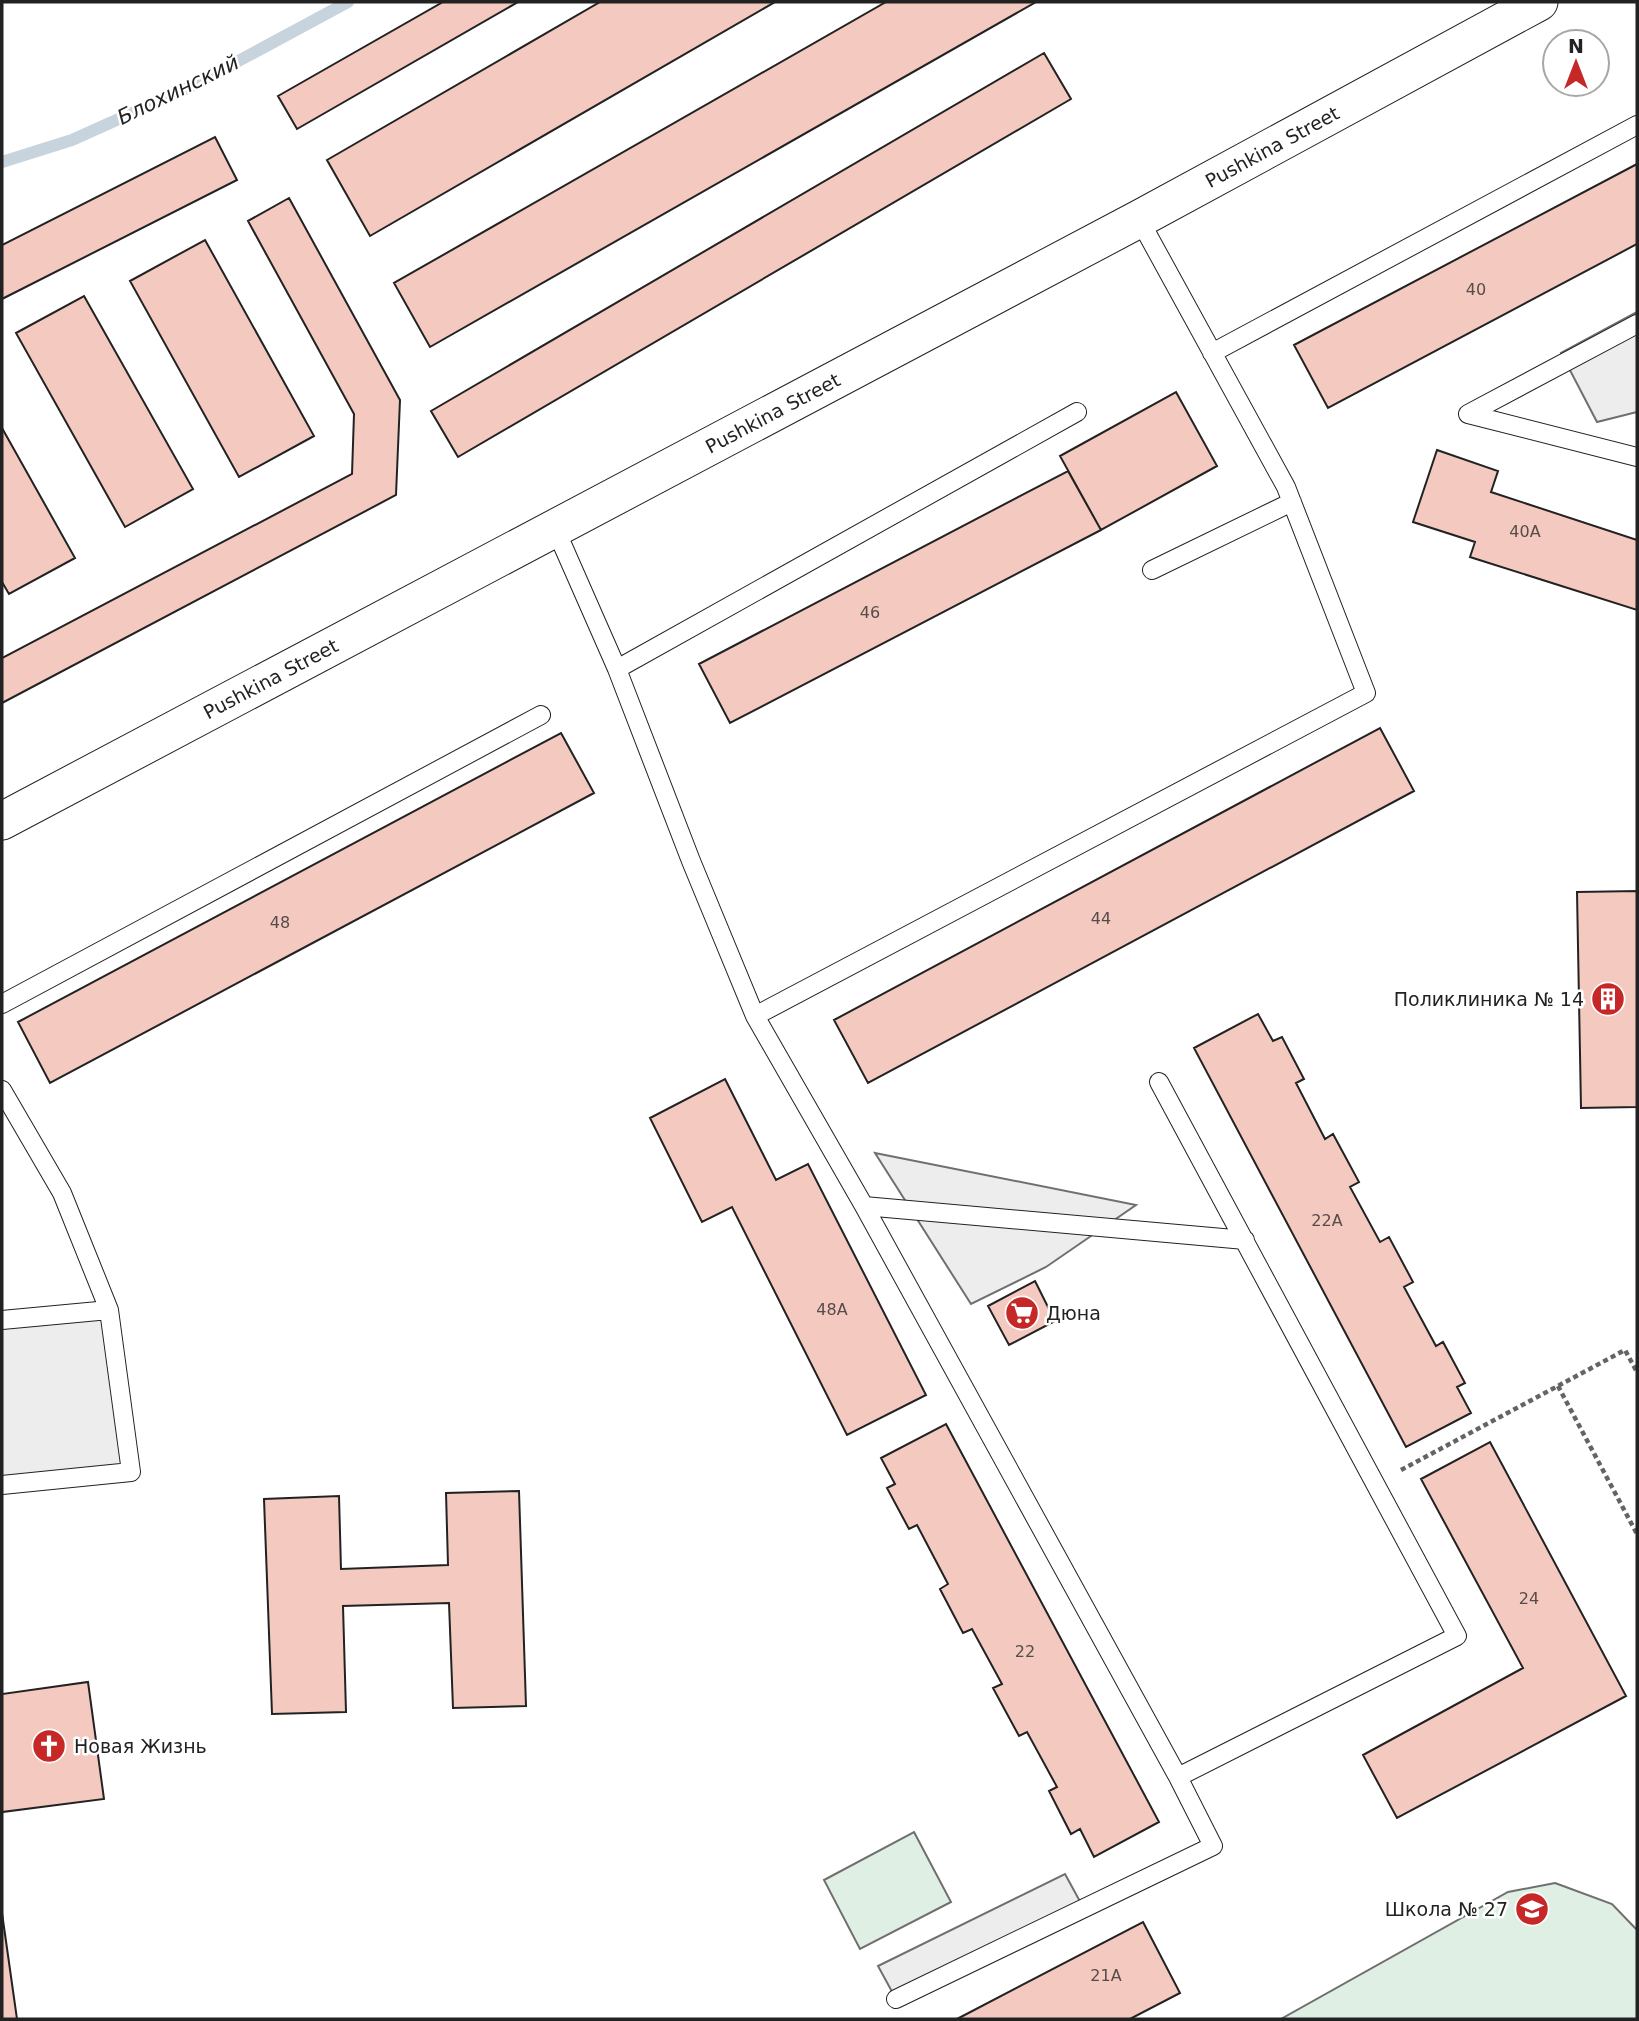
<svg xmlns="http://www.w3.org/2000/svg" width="1639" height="2021" font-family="'DejaVu Sans',sans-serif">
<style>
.green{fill:#e0efe3;stroke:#6f6f6f;stroke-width:2}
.parking{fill:#ededed;stroke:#6f6f6f;stroke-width:2}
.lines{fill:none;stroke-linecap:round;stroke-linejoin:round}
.stream{stroke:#c7d3dd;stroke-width:12}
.building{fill:#f3c9c0;stroke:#222;stroke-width:2}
.service-casing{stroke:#222;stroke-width:20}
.minor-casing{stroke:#222;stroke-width:39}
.path{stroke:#646464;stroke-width:4.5;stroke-dasharray:5 3.5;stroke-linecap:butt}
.service{stroke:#fff;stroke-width:18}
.minor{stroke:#fff;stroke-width:37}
.labels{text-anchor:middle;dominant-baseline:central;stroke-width:5;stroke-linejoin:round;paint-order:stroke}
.number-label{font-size:16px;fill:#564c4a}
.street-label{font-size:19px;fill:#222;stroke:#fff}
.poi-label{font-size:19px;fill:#222;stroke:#fff;text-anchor:end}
.water-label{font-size:21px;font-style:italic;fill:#222;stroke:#fff}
</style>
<rect width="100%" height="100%" fill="#fff"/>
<!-- green -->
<path class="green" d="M914,1832L951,1902L860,1949L824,1880Z
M1555,1883L1612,1904L1637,1930V2019H1281L1508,1892Z"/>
<!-- parking -->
<path class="parking" d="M1637,312V412L1597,422L1561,353Z
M875,1153L1136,1205L1046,1267L971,1304Z
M109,1310L130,1472L2,1485V1321Z
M1065,1874L1082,1905L896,1999L878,1966Z"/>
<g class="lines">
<!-- stream -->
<path class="stream" d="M2,162L72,140L192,86L348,2"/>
</g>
<!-- building -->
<path class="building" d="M443,2H518L297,129L278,96Z
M600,2H775L370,236L327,160Z
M886,2H1036L430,347L394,283Z
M1044,53L1071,99L458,457L431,411Z
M215,137L237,180L2,299V245Z
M1637,164V244L1328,408L1294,345Z
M289,198L400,400L396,495L2,703V658L352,474L354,414L248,221Z
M205,240L314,436L239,477L130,281Z
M84,296L193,489L125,527L16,333Z
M1176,392L1217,466L1101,530L1060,456Z
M2,428L75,558L9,594L2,582Z
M1437,450L1498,471L1491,492L1637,540V610L1470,557L1475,542L1413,522Z
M1068,471L1101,530L730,723L699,664Z
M1380,728L1414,791L868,1083L834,1020Z
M561,733L594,793L50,1083L18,1022Z
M1637,891V1107L1581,1108L1577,892Z
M1258,1014L1273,1041L1282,1037L1304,1079L1296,1083L1325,1139L1333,1134L1359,1182L1350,1187L1380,1242L1389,1237L1413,1282L1404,1287L1436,1346L1443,1342L1465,1383L1457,1387L1471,1413L1406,1447L1194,1048Z
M725,1079L776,1180L808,1164L926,1395L847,1435L732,1207L702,1222L650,1118Z
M1035,1281L1055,1321L1009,1345L988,1306Z
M946,1424L1159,1822L1094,1857L1080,1829L1071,1834L1049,1791L1057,1787L1027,1732L1019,1736L993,1688L1002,1684L972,1629L963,1633L940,1589L948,1584L917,1525L909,1529L887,1488L895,1484L881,1458Z
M1490,1442L1626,1696L1397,1818L1363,1755L1523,1668L1421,1479Z
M519,1491L526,1706L453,1708L449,1603L343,1606L346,1712L272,1714L264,1499L339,1496L341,1569L448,1565L446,1493Z
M88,1682L104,1799L2,1812V1694Z
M2,1913L17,2019H2Z
M1143,1922L1180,1993L1130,2019H957Z"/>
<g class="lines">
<!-- service casing -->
<g class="service-casing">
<path id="service" d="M1637,324L1468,414L1637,457
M1212,353L1637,125
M555,528L617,669L691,861L755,1016L864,1206L1178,1777L1457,1636L1159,1082
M1152,570L1292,502
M617,669L1077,412
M2,1004L541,715
M755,1016L1366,693L1286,487L1139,219
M2,1090L62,1193L109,1310L131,1472L2,1485
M864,1206L1245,1240
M2,1320L109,1310
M896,1999L1213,1846L1178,1777"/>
</g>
<!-- minor casing -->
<g class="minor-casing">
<g id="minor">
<path id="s1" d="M2,821L1139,219L1539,2"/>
</g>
</g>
<!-- path -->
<path class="path" d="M1558,1386L1637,1534
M1401,1470L1625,1350L1637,1372"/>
<!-- service -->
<use href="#service" class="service"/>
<!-- minor -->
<use href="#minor" class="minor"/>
</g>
<!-- icons -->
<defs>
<g id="building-disc" transform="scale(1.75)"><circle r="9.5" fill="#c62828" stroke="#fff"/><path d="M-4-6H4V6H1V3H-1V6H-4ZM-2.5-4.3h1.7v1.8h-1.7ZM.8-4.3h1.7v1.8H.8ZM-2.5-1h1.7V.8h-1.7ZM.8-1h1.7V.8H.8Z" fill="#fff"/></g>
<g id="supermarket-disc" transform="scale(1.75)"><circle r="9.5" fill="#c62828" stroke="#fff"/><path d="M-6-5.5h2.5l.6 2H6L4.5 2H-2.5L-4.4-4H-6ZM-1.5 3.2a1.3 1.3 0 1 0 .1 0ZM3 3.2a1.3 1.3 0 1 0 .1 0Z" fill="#fff"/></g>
<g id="church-disc" transform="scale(1.75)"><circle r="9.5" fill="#c62828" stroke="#fff"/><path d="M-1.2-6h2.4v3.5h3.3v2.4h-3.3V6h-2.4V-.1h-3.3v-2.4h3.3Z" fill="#fff"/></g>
<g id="school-disc" transform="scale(1.75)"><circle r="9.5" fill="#c62828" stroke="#fff"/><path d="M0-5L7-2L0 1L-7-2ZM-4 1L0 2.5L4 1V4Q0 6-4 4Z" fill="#fff"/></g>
</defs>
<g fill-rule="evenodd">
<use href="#building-disc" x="1608" y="999"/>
<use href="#supermarket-disc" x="1022" y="1313"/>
<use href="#church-disc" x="49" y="1746"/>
<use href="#school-disc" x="1532" y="1909"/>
</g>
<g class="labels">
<!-- number labels -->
<g class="number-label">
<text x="1476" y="289">40</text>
<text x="1525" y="531">40А</text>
<text x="870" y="612">46</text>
<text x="1101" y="918">44</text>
<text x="280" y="922">48</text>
<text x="1327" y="1220">22А</text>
<text x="832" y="1309">48А</text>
<text x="1529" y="1598">24</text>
<text x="1025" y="1651">22</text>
<text x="1106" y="1975">21А</text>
</g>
<!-- street labels -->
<g class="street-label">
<text stroke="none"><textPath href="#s1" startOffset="1438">Pushkina Street</textPath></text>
<text stroke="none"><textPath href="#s1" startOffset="872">Pushkina Street</textPath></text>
<text stroke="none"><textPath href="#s1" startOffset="304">Pushkina Street</textPath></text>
</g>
<!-- poi labels -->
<g class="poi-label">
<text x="1584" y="999">Поликлиника № 14</text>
<text x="1046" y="1313" text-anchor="start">Дюна</text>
<text x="74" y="1746" text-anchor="start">Новая Жизнь</text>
<text x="1508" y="1909">Школа № 27</text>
</g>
<!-- water labels -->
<g class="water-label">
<text transform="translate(178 90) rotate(-26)">Блохинский</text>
</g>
</g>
<!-- border -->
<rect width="1639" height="2021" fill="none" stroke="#222222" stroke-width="7"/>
<!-- north arrow -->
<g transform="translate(1576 63)"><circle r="33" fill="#ffffff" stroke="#a7a7a7" stroke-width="2"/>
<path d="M0-5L12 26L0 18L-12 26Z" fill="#c62828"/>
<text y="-10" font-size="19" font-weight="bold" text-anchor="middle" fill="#222222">N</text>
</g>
</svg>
